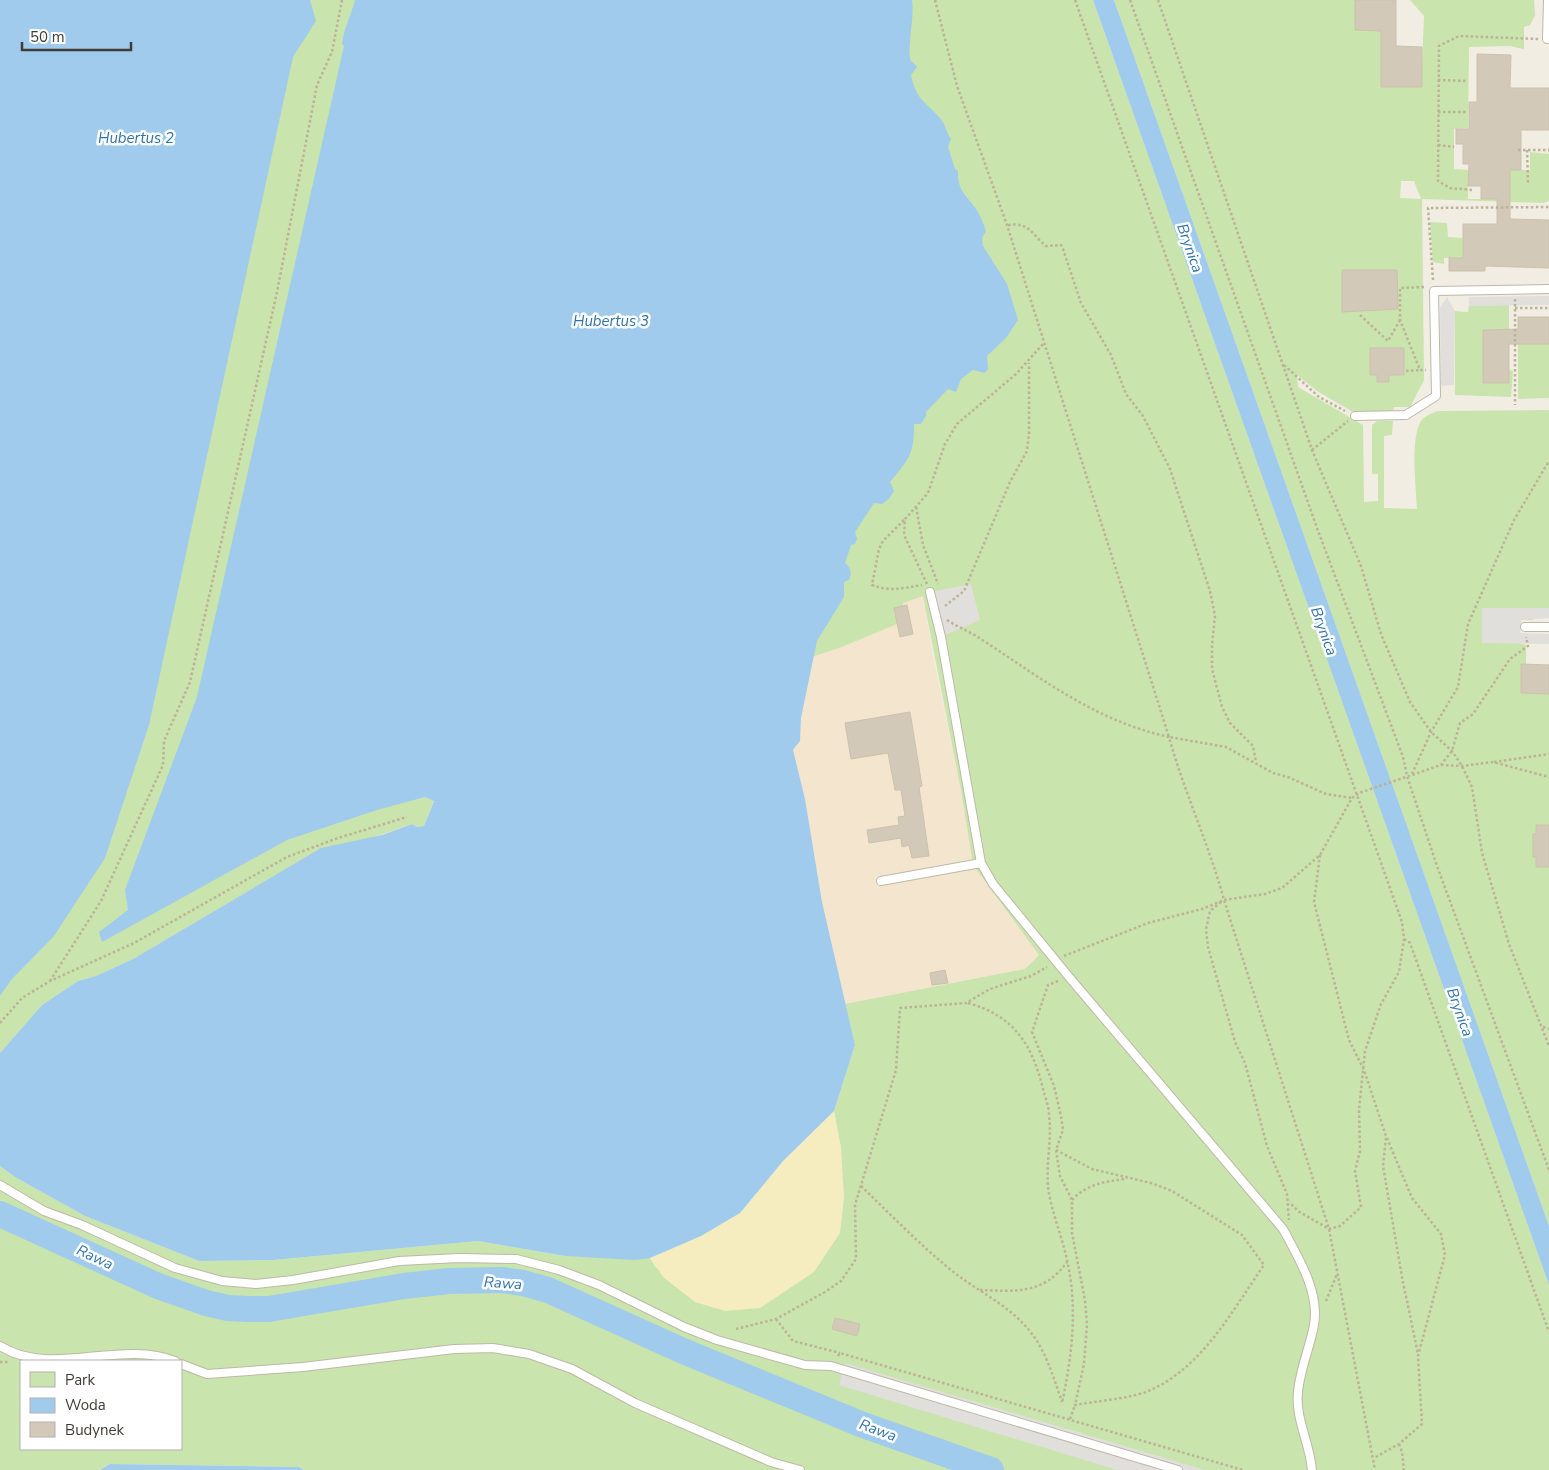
<svg xmlns="http://www.w3.org/2000/svg" width="1549" height="1470" font-family="'Nunito Sans',sans-serif">
<style>
.commercial{fill:#f3e5ce}
.green{fill:#c9e4ac;fill-rule:evenodd}
.sand{fill:#f5ecbf}
.parking{fill:#e1dfdc}
.water{fill:#a0cbed}
.lines{fill:none;stroke-linecap:round;stroke-linejoin:round}
.river{stroke:#a0cbed;stroke-width:26}
.building{fill:#d2c9b9;stroke:#ccc1ad}
.lane-casing{stroke:#bfb8a9;stroke-width:10}
.path{stroke:#bdb198;stroke-width:2.5;stroke-dasharray:2.5 2.5;stroke-linecap:butt}
.lane{stroke:#fff;stroke-width:8}
.labels{text-anchor:middle;dominant-baseline:central;stroke-width:5;stroke-linejoin:round;paint-order:stroke}
.water-label{font-size:15px;font-style:italic;fill:#3173aa;stroke:#fff}
</style>
<rect width="100%" height="100%" fill="#f1ede3"/>
<!-- commercial -->
<path class="commercial" d="M922,589L933,656L962,796L973,865L1039,955L1025,969L845,1004L822,902L805,799L793,750L800,741L801,718L817,641Z"/>
<!-- green -->
<path class="green" d="M0,0H1093L1549,1285V1470H1004L881,1429L745,1374L554,1290L519,1279L487,1274L411,1279L322,1295L251,1305L215,1302L183,1293L0,1208V1166L15,1177L85,1216L199,1261L274,1260L478,1241L565,1256L650,1258L656,1268L841,1148L834,1111L855,1045L845,1004L1025,969L1039,955L973,865L962,796L923,596L903,603L902,622L839,648L520,753L420,798L425,797L434,800L424,826L417,827L412,824L293,865L133,959L96,976L78,981L42,1005L0,1053Z
M1114,0H1355V30L1381,31V87H1421L1424,16L1410,0H1534L1535,15L1530,25L1524,27V49L1510,46L1469,47L1468,128L1454,129V169L1468,170V199H1509L1510,170H1530V152L1549,154V201L1543,203L1422,199L1424,380L1410,407H1394L1393,411L1353,412L1317,391L1297,375L1298,387L1363,425L1364,502L1378,501V474H1372V425L1377,421H1393L1392,435L1384,436V508L1417,509C1416,487 1410,439 1421,421C1425,416 1432,413 1438,411L1549,410V608L1538,609L1533,620H1521L1519,643L1526,645V665H1521V693L1549,694V1226ZM1401,181H1414L1421,199L1400,198Z
M1430,222L1447,223L1448,237L1463,238V258H1444V264L1433,262Z
M1509,305V329L1483,330V382L1509,370L1513,371L1511,397L1455,395V311L1468,312L1469,306Z
M1518,344H1549V398L1518,399Z
M0,1219C34,1236 70,1251 105,1267C153,1288 197,1311 250,1314C325,1305 401,1284 477,1284C503,1283 528,1290 552,1298L862,1431L982,1470H304L299,1467L110,1464L100,1470H0ZM21,1361H181V1449H21Z"/>
<!-- sand -->
<path class="sand" d="M834,1111L841,1148L844,1198L840,1233L814,1272L760,1308L725,1311L695,1302L664,1278L650,1258L701,1236L774,1173L783,1161Z"/>
<!-- parking -->
<path class="parking" d="M1549,296V305L1469,306V297Z
M1447,297L1455,311L1454,385L1441,386L1440,307Z
M971,584L980,620L941,637L930,592Z
M1482,608H1549V618L1521,620L1520,633L1549,634V644L1482,643Z
M845,1363L1205,1470H1117L839,1385Z"/>
<!-- water -->
<path class="water" d="M0,0H310L316,21L293,57L149,725L105,858L54,936L12,979L0,996Z
M355,0H912C915,15 906,54 911,61C913,63 915,64 917,67L911,75C916,100 925,101 940,118C946,125 946,132 951,139L948,147L955,169L958,171C957,192 968,196 978,212C981,218 984,225 986,231L982,238L983,246L1007,284L1018,320L1006,338L987,356L988,369L985,373L973,370L961,379L956,392L948,389L926,412V416L921,424H914C914,455 909,459 890,482L894,491L889,499L882,504L874,503L855,532L857,539L855,544L851,545L845,563C851,568 852,572 849,580L844,582V597L817,641L801,718L800,741L793,750L805,799L822,902L855,1045L834,1111L783,1161L740,1213L701,1236L650,1258L635,1260L565,1256L478,1241L274,1260L199,1261L85,1216L15,1177L0,1166V1053L42,1005L78,981L96,976L133,959L321,848L382,835L412,824L417,827L424,826L434,801L425,797L377,810L287,840L102,942L99,932L128,910L125,890L197,697L344,46L342,44C344,27 351,16 355,0Z
M1093,0H1114L1549,1226V1285Z
M110,1464L299,1467L304,1470H100Z"/>
<g class="lines">
<!-- river -->
<path class="river" d="M0,1214L158,1286L206,1303L228,1308L248,1309H269L404,1286L449,1281L501,1280L523,1283L548,1290L683,1351L863,1425L991,1470"/>
</g>
<!-- building -->
<path class="building" d="M1355,0H1396V46L1422,47V87H1381V31L1355,30Z
M1477,54L1511,55L1510,88H1549V130H1521V170H1510V219L1549,220V268L1485,266V271H1449V258H1463V224H1497V199H1481V186H1468L1469,164H1463V144H1456V129H1469V102H1477Z
M1342,270H1397L1398,309L1342,312Z
M1518,317H1549V344H1509V383H1483V330L1518,329Z
M1370,348H1404V375H1389V382H1377V375H1370Z
M907,605L913,634L900,637L894,608Z
M1521,664L1549,665V694L1521,693Z
M910,712L922,786L919,787L929,856L912,858L909,845L902,847L901,838L869,843L867,830L899,825L898,817L905,816L901,790H895L888,753L851,759L845,723Z
M1536,825H1549V867H1536V857H1533V834H1536Z
M945,970L948,983L932,985L930,973Z
M835,1318L860,1324L857,1336L832,1329Z"/>
<g class="lines">
<!-- lane casing -->
<g class="lane-casing">
<path id="lane" d="M1547,39L1548,0
M1355,416L1406,415L1436,396L1434,291L1549,289
M930,592L941,637L981,863L993,884L1069,977L1283,1229C1298,1257 1320,1292 1314,1325C1310,1347 1300,1369 1298,1392C1295,1418 1310,1444 1312,1470
M1525,627H1549
M881,881L981,863
M0,1185L44,1211L82,1225L175,1268L222,1281L256,1284L293,1280L399,1261L459,1258L516,1259L559,1270L599,1285L684,1327L717,1340L805,1365L831,1366L1178,1470
M0,1346C51,1378 120,1339 175,1361
M181,1364L207,1374L303,1367L454,1349L493,1348L529,1354L572,1369L635,1403L771,1462L800,1470"/>
</g>
<!-- path -->
<path class="path" d="M935,0L957,86L1007,225L1169,737L1226,747L1273,773L1288,777L1326,794L1352,798
M1075,0L1402,922L1404,939L1399,972L1381,1004L1365,1051L1359,1110L1360,1151L1355,1171L1361,1207L1340,1226L1329,1229L1298,1211L1292,1205L1288,1204
M1130,0L1317,528L1403,757L1407,776L1437,866L1549,1170
M1158,0L1312,450L1361,566L1381,634L1410,702L1431,732L1452,751L1462,766L1472,787L1482,853L1488,873L1509,944L1549,1046
M1438,80L1468,81
M1438,112H1468
M1438,145L1454,147
M1518,150H1549
M1527,150L1528,183
M1472,190L1450,188L1438,181L1439,46L1459,36L1538,39
M1008,225C1030,222 1031,234 1046,246L1061,245L1063,249L1081,303L1111,355L1126,394L1143,416L1170,469L1210,591L1215,616L1212,645V669L1222,707L1230,723L1253,746L1256,762
M1433,280L1428,208L1549,207
M1424,287L1400,288V320L1420,370H1426
M1515,299V405
M1515,308H1549
M1360,315L1388,341L1400,320
M1284,365L1319,397L1345,411
M1406,371L1420,370
M1312,450L1348,421
M916,507L923,545L938,584
M904,520L883,541L879,549L872,585C890,592 904,588 922,585
M927,584L904,535L905,519L928,493L945,444L957,424L1016,374L1044,343
M945,606L964,591L1010,482L1027,451L1029,434V363
M947,620C958,627 970,632 981,639C1042,679 1096,721 1169,737C1184,792 1209,844 1224,900L1329,1229L1375,1470
M1494,762L1549,754
M1441,765L1462,766L1493,762L1549,777
M1412,774L1431,732L1458,687L1468,624L1514,520L1549,461
M1320,855L1314,902L1349,1040L1364,1070L1386,1136L1412,1198L1441,1234L1445,1255L1418,1356L1422,1424L1399,1444L1374,1458
M1221,902L1210,911L1206,929L1208,947L1235,1042L1245,1063L1267,1146L1287,1194L1289,1220
M1404,939L1410,943L1549,1332
M1064,956L1148,923L1202,909L1224,900L1265,894L1282,888L1320,855L1352,798L1359,793L1441,765L1452,751L1460,723L1473,714L1510,659L1528,646L1526,637
M50,981L101,901L163,765L164,741L190,682L277,292L317,85L332,52L342,0
M968,1003C1014,1016 1032,1044 1043,1089C1045,1097 1049,1106 1049,1115C1052,1139 1046,1162 1048,1187C1051,1211 1062,1236 1067,1260C1078,1308 1072,1356 1062,1403
M0,1023L22,998L50,981L134,943L287,857L338,838L407,817
M1543,1027L1549,1029
M1386,1138L1383,1166L1402,1277L1418,1354
M1056,1150L1092,1169L1151,1183L1172,1191L1242,1235L1264,1265C1232,1311 1201,1370 1146,1392C1126,1399 1096,1401 1075,1405L1084,1364L1087,1325L1085,1300L1072,1233V1200L1060,1176L1056,1150L1063,1130L1061,1116L1054,1086L1032,1032L1048,985L1058,981
M861,1186C892,1216 922,1247 956,1274C980,1292 1009,1306 1029,1330C1046,1351 1053,1376 1062,1402
M1072,1200C1087,1184 1103,1182 1124,1179
M980,1290C1016,1291 1043,1295 1067,1262
M1326,1301L1337,1274
M776,1319L793,1341L840,1353
M736,1329L776,1319L825,1292L841,1281L856,1259L855,1205L896,1070L900,1008L966,1003L990,989L1031,976L1047,967
M838,1356L840,1353L874,1363L1243,1470
M0,1362H8
M1070,1419L1075,1405
M1399,1444L1402,1452L1404,1470"/>
<!-- lane -->
<use href="#lane" class="lane"/>
</g>
<g class="labels">
<!-- water labels -->
<g class="water-label">
<text x="136" y="138">Hubertus 2</text>
<text transform="translate(1190 248) rotate(71)">Brynica</text>
<text x="611" y="321">Hubertus 3</text>
<text transform="translate(1324 631) rotate(70)">Brynica</text>
<text transform="translate(1460 1012) rotate(70)">Brynica</text>
<text transform="translate(95 1257) rotate(25)">Rawa</text>
<text transform="translate(503 1283) rotate(4)">Rawa</text>
<text transform="translate(878 1430) rotate(20)">Rawa</text>
</g>
</g>
<!-- legend -->
<rect x="20" y="1360" width="162" height="90" fill="#ffffff" stroke="#b3b1ae"/>
<rect x="30" y="1372" width="25" height="15" fill="#c9e4ac" stroke="#b3b1ae"/>
<text x="65" y="1385" font-size="15" fill="#423d34">Park</text>
<rect x="30" y="1398" width="25" height="15" fill="#a0cbed" stroke="#b3b1ae"/>
<text x="65" y="1410" font-size="15" fill="#423d34">Woda</text>
<rect x="30" y="1422" width="25" height="15" fill="#d2c9b9" stroke="#b3b1ae"/>
<text x="65" y="1435" font-size="15" fill="#423d34">Budynek</text>
<!-- scale -->
<path d="M22 42v8h109v-8" fill="none" stroke="#423d34" stroke-width="2.5"/>
<text x="30" y="42" font-size="15" fill="#423d34" stroke="#ffffff" stroke-width="4" paint-order="stroke">50 m</text>
</svg>
